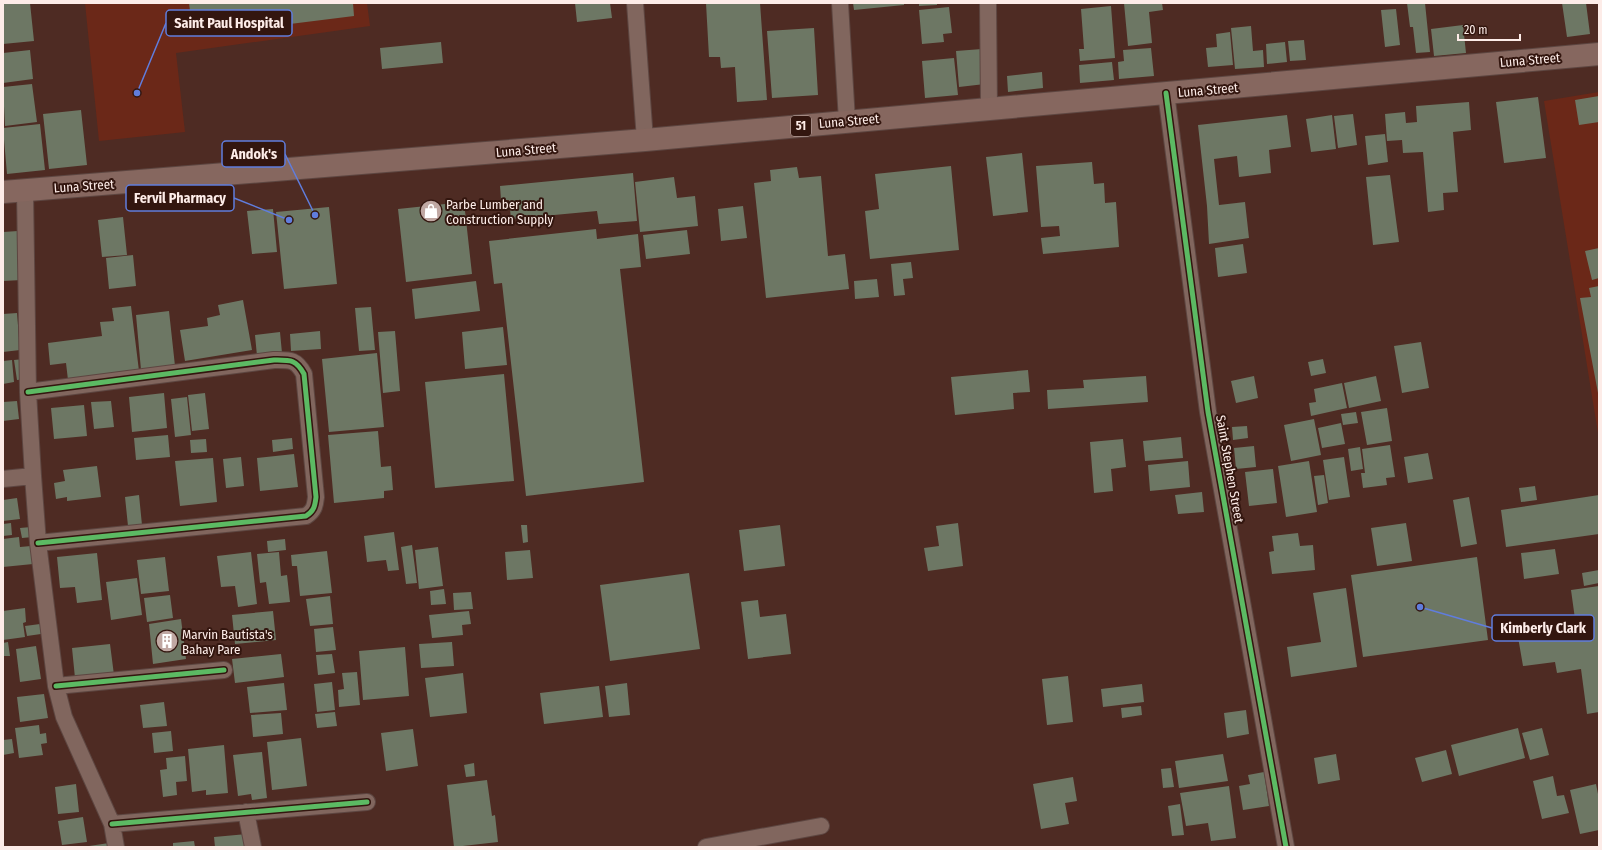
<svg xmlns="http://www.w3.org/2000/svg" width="1602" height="850" font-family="'Fira Sans Condensed',sans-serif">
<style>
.built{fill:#6b2818}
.building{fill:#6d7764}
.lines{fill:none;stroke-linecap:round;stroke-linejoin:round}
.minor-casing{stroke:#5d4641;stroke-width:18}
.primary-casing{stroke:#5d4641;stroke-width:24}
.minor{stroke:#81665e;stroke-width:16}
.primary{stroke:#86675f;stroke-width:22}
.cycleway-casing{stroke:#33160f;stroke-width:8}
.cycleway{stroke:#5cba63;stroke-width:5}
.labels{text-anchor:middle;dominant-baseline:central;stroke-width:4;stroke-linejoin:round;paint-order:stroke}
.shield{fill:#33160f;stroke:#c0aca7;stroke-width:1}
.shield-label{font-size:12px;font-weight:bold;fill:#fdece8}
.street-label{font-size:13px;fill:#fdece8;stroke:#33160f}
.poi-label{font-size:13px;fill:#fdece8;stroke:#33160f;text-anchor:start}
.leader{fill:none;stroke:#607ddd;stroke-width:1.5}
.callout-dot{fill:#607ddd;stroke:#33160f;stroke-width:1.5}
.callout{fill:#33160f;stroke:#607ddd;stroke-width:1.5}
.callout-label{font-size:14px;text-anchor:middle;font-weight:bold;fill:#fdece8}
</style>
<rect width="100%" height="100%" fill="#4e2b23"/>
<!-- built -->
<path class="built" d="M85,3H367L370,26L176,53L185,132L99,141Z
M1599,92V439L1544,101Z"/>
<!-- building -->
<path class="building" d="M3,3H30L34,41L3,44Z
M189,3H353L354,16L193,36Z
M575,3H610L612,18L577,22Z
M706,3H760L767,100L737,102L735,67L721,68L720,57H709Z
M853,3H904V5L854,10Z
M919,3H937V5L919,6Z
M1124,3H1162L1163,10L1149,12L1152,43L1128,46Z
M1407,3H1425L1430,52L1416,53L1413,27H1410Z
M1562,3H1586L1590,34L1567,37Z
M1111,6L1115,58L1080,61L1079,49H1084L1081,9Z
M949,7L952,33L943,34L944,42L922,44L919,10Z
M1396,9L1400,45L1385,47L1381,10Z
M1463,25L1466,53L1434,56L1431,29Z
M1251,26L1253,51L1263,50L1264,67L1235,69L1231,28Z
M814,28L818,95L772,98L767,31Z
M1230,32L1233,65L1208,67L1206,48L1217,47L1216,34Z
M1304,40L1306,60L1290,61L1288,41Z
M441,42L443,63L382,69L380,48Z
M1285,42L1287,62L1267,64L1266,44Z
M1151,48L1154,76L1119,79L1118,62L1124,61L1123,50Z
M982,49L985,84L959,87L956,51Z
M30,50L33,79L3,83V53Z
M954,58L958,95L925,98L922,61Z
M1112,62L1114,80L1080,83L1079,65Z
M1042,72L1043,88L1008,92L1007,76Z
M32,84L37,122L5,126L3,87Z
M1599,96V122L1579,125L1575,100Z
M1538,97L1546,158L1504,163L1496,102Z
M1469,102L1471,130L1453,132L1458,192L1443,193L1444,210L1428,212L1423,152L1403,153L1402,140L1387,141L1385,114L1405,112L1406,123L1417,122L1416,106Z
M81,110L87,165L49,169L43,114Z
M1353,114L1357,145L1338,148L1334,116Z
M1287,115L1291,147L1269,150L1271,173L1239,177L1237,156L1214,159L1219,205L1245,202L1249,238L1209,244L1207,206L1198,125Z
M1332,115L1336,149L1311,152L1306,119Z
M40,124L45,170L7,174L3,128Z
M1385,134L1388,162L1368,165L1365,136Z
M1022,153L1028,212L993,216L986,157Z
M1092,162L1094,184L1104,183L1105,203L1116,202L1119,247L1043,254L1041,238L1060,236L1059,226L1041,227L1036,166Z
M951,166L959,250L870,259L865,211L879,209L875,174Z
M797,167L799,178L821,176L828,256L845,254L849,289L766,298L754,183L771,181L770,170Z
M633,173L637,221L599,224L597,211L511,219L509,200H501L500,186Z
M1390,175L1399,242L1373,245L1366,177Z
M674,177L677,198L695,196L698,226L640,232L635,182Z
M464,202L472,274L406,282L398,209Z
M743,206L747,238L721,241L718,209Z
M329,207L337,284L284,289L276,212Z
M273,209L277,252L252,254L247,211Z
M123,217L127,255L102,257L98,220Z
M596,229L597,239L638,234L641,267L620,269L644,482L526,496L502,283L494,284L489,241Z
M687,230L690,254L646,259L643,235Z
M18,231L22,280L3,281V232Z
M1243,244L1247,273L1218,277L1215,248Z
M1599,248V278L1592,280L1585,251Z
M133,255L136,286L109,289L106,258Z
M911,262L913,278L903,279L905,295L894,296L891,264Z
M877,279L879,297L855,299L854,281Z
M476,281L480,311L415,319L412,289Z
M1599,286V393H1598L1580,298L1591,297L1589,288Z
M243,300L252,350L185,361L180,330L208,326L207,318L220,315L218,305Z
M131,306L139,371L68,380L66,363L50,365L48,343L102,336L100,322L114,321L112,308Z
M371,307L375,350L359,351L355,308Z
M169,311L175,366L141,370L136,315Z
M17,313L20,350L3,352V314Z
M503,327L507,365L465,369L462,332Z
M320,331L321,349L291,351L290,334Z
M395,331L400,391L383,393L378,332Z
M280,332L282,353L257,356L255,335Z
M1421,342L1429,388L1402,393L1394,346Z
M377,353L384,427L329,432L322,359Z
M24,359L27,379L17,380L14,360Z
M1323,359L1326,373L1311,376L1308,362Z
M12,360L14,382L3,384V361Z
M1028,370L1030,392L1013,393L1014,409L955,415L951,377Z
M504,374L514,481L435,488L425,382Z
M1146,376L1148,402L1048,409L1047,390L1084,388L1083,380Z
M1254,376L1258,398L1236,403L1231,381Z
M1376,376L1381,401L1349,408L1344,383Z
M1342,383L1347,408L1311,416L1309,403L1316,402L1314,389Z
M164,393L167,428L132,432L129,397Z
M205,393L209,429L192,431L188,395Z
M187,397L191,435L175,437L171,399Z
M17,401L19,419L3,421V402Z
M111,401L114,427L94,429L91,402Z
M84,405L87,436L54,439L51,408Z
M1387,408L1392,441L1367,445L1361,412Z
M1356,412L1358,423L1343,425L1341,414Z
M1314,419L1321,455L1291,461L1284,425Z
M1341,423L1345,444L1322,448L1318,428Z
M1247,426L1248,438L1233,440L1232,427Z
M378,431L381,467L391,466L393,490L384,491V498L334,503L328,435Z
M168,435L170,457L136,460L134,438Z
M1181,437L1183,458L1145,461L1143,441Z
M292,438L293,449L273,452L272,440Z
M206,439L207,452L191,453L190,440Z
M1123,439L1126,467L1111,469L1113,491L1094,493L1090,442Z
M1390,445L1395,477L1386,478L1387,485L1363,488L1361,473H1365L1362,449Z
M1254,446L1256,467L1236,469L1234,448Z
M1360,447L1363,469L1351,471L1348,449Z
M1428,453L1433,479L1408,483L1404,457Z
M294,454L298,487L260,491L257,458Z
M241,457L244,486L226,488L223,459Z
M1344,457L1350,497L1329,500L1323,460Z
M213,458L217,502L180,506L175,461Z
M1188,461L1190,487L1150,491L1148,465Z
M1309,461L1317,512L1286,517L1278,466Z
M97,466L101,497L67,501V497L56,499L54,483L65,481L63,470Z
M1273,469L1277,503L1249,506L1245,472Z
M1324,475L1328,503L1318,505L1314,476Z
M1535,486L1537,500L1521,502L1519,488Z
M1202,492L1204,512L1178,514L1175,495Z
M139,495L142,525L128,526L125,497Z
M1599,495V534L1506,547L1501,510Z
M1469,497L1477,544L1461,547L1453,500Z
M17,498L20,519L3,521V500Z
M11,523L12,535L3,536V524Z
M958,523L963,566L928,571L924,548L939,546L936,526Z
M1406,523L1412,561L1377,566L1371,528Z
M521,525H527L528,542L523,543Z
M780,525L785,566L744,571L739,530Z
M31,527L33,537L22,538L20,528Z
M394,532L399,570L388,571L386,560L367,562L364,536Z
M1298,533L1300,546L1313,545L1315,570L1272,574L1269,552L1274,551L1272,536Z
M19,537L20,547L31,546L33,564L3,567V539Z
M285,539L286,550L268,552L267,541Z
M412,545L417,583L406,584L401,547Z
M438,547L443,586L419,589L415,550Z
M1555,549L1559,574L1524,579L1521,553Z
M530,550L533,578L507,580L505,552Z
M327,551L332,593L300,596L297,566H292L291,555Z
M251,552L257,604L238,607L235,586L221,587L217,556Z
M279,552L281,576L287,575L290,602L269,604L266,582L260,583L257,554Z
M97,553L102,600L77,603L75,587L60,588L57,557Z
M165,557L169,591L141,594L137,560Z
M1477,557L1488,640L1363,657L1351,575Z
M1599,570V583L1584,586L1582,573Z
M689,573L700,649L610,661L600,585Z
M137,578L142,615L111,620L106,582Z
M1599,586V712L1587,714L1581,669L1557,673L1555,662L1523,666L1518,637L1584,628L1583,618L1575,619L1571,590Z
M1346,588L1357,667L1291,677L1287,647L1321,642L1313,593Z
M444,589L446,604L431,605L430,591Z
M471,592L473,609L454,610L453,593Z
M170,595L173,618L147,622L144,598Z
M330,596L333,624L310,626L306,599Z
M758,600L760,617L786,614L791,654L748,659L741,602Z
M25,608L26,622L23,623L25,637L3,640V611Z
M273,611L276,640L235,644L232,615Z
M469,611L471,624L462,625L463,635L432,638L429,615Z
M181,619L186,659L153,664L149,624Z
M40,624L41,634L27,636L25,626Z
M333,627L336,650L316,652L314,629Z
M8,642L10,656H3V643Z
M452,642L454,666L421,668L419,644Z
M110,644L114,675L75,678L72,648Z
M36,646L41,679L20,682L16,649Z
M405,647L409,696L363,700L359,651Z
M281,654L284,677L235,683L232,659Z
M332,654L335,673L318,675L316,655Z
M357,672L360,705L339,707L338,690L344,689L342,673Z
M463,673L467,713L430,717L425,678Z
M1068,676L1073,722L1047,725L1042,679Z
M332,682L335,710L317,712L314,684Z
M284,683L287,710L250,713L247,687Z
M627,683L630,715L609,717L605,686Z
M1142,684L1144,702L1103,707L1101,689Z
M599,686L603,717L544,724L540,693Z
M44,694L48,718L20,722L17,697Z
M164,702L167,726L143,728L140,705Z
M1141,706L1142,715L1122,718L1121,708Z
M1246,710L1249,734L1227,738L1224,713Z
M335,712L337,726L317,728L315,714Z
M281,713L283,734L253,737L251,715Z
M39,725L40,734L46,733L47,743L41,744L43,755L19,758L15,728Z
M1518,728L1525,758L1459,776L1451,745Z
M1542,728L1549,755L1530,760L1522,733Z
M413,729L418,766L386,771L381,733Z
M171,731L173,751L154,753L152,733Z
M301,738L307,786L272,790L267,742Z
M12,739L14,753L3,755V740Z
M224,745L228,793L206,795V790L192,792L188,749Z
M1446,750L1452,774L1422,782L1415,758Z
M262,752L267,798L252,800L251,794L238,796L233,755Z
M1223,754L1228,781L1179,788L1175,761Z
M1336,754L1340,780L1318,784L1314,758Z
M185,756L187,781L176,782L177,795L163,797L160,770L167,769L166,758Z
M474,763L475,776L466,777L464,765Z
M1171,768L1174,787L1163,788L1161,769Z
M1264,772L1269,806L1243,810L1239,786L1250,784L1248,775Z
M1553,776L1557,796L1564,795L1569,813L1542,819L1533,781Z
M1073,777L1077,801L1065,803L1069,824L1041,829L1033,784Z
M487,780L492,816L495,815L498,842L454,847L447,785Z
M76,784L79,812L58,814L55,787Z
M1596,784L1599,799V830L1580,834L1570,790Z
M1229,786L1236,838L1211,841L1208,823L1186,826L1180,793Z
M1180,804L1184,835L1172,836L1168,806Z
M83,817L87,842L62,845L58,821Z
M247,834L248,847H215L214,837Z
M194,841L195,847H173V843Z
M109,843V847H89V846Z"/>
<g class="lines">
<!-- minor casing -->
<g class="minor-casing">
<path id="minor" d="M635,3L645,140
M840,3L847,121
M988,3L989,109
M1166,93L1208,412L1286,847
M25,191L28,392L33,476L38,543L56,686L64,717L112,824L116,847
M28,392L274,360C290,360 296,359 304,374L316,497C315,506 314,511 306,516L38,543
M3,479L33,476
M56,686L224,670
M246,812L253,847
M112,824L367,802
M706,847L821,826"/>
</g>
<!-- primary casing -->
<g class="primary-casing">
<path id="primary" d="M3,192L645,140L1599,54"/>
</g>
<!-- minor -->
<use href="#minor" class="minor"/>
<!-- primary -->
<use href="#primary" class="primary"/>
<!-- cycleway casing -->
<g class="cycleway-casing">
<path id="cycleway" d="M1166,93L1208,412L1286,847
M28,392L274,360C290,360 296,359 304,374L316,497C315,506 314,511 306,516L38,543
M56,686L224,670
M112,824L367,802"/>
</g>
<!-- cycleway -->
<use href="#cycleway" class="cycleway"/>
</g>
<!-- icons -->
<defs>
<g id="shop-disc" transform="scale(1.15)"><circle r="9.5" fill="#c0a8a3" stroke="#33160f"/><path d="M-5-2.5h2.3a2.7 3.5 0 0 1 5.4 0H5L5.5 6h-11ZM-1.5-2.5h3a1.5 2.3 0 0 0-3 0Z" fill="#fff"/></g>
<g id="building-disc" transform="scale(1.15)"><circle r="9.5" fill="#c0a8a3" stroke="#33160f"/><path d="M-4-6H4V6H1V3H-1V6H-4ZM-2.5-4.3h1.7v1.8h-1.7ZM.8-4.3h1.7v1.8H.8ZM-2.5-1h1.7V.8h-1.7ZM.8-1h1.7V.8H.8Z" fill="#fff"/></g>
</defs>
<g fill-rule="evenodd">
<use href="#shop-disc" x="431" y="211"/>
<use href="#building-disc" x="167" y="641"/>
</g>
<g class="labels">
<!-- shield labels -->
<rect class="shield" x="791" y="116" width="20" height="20" rx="3"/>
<g class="shield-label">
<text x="801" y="126">51</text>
</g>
<!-- street labels -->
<g class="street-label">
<text transform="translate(1530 60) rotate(-5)">Luna Street</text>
<text transform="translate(1208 90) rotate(-5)">Luna Street</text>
<text transform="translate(849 121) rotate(-5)">Luna Street</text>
<text transform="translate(526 150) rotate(-5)">Luna Street</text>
<text transform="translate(84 186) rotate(-4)">Luna Street</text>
<text transform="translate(1230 469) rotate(80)">Saint Stephen Street</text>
</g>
<!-- poi labels -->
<g class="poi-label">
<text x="446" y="204">Parbe Lumber and<tspan x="446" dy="15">Construction Supply</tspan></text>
<text x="182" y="634">Marvin Bautista's<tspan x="182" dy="15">Bahay Pare</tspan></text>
</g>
</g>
<!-- callouts -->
<path class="leader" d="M137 93L166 23M315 215L285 154M289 220L234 198M1420 607L1492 628"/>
<g class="callout-dot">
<circle cx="137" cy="93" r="4"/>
<circle cx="315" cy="215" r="4"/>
<circle cx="289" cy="220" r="4"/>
<circle cx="1420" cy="607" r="4"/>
</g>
<g class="callout">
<rect x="166" y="10" width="126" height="26" rx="4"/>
<rect x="222" y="141" width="63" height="26" rx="4"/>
<rect x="126" y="185" width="108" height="26" rx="4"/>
<rect x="1492" y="615" width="102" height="26" rx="4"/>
</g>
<g class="callout-label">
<text x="229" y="28">Saint Paul Hospital</text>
<text x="254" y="159">Andok's</text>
<text x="180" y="203">Fervil Pharmacy</text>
<text x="1543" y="633">Kimberly Clark</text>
</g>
<!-- border -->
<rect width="1602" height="850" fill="none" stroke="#fdece8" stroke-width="8"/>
<!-- scale -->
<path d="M1458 34v6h62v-6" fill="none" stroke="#fdece8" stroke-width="2"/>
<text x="1464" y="34" font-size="12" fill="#fdece8" stroke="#33160f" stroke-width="3" paint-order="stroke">20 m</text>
</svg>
